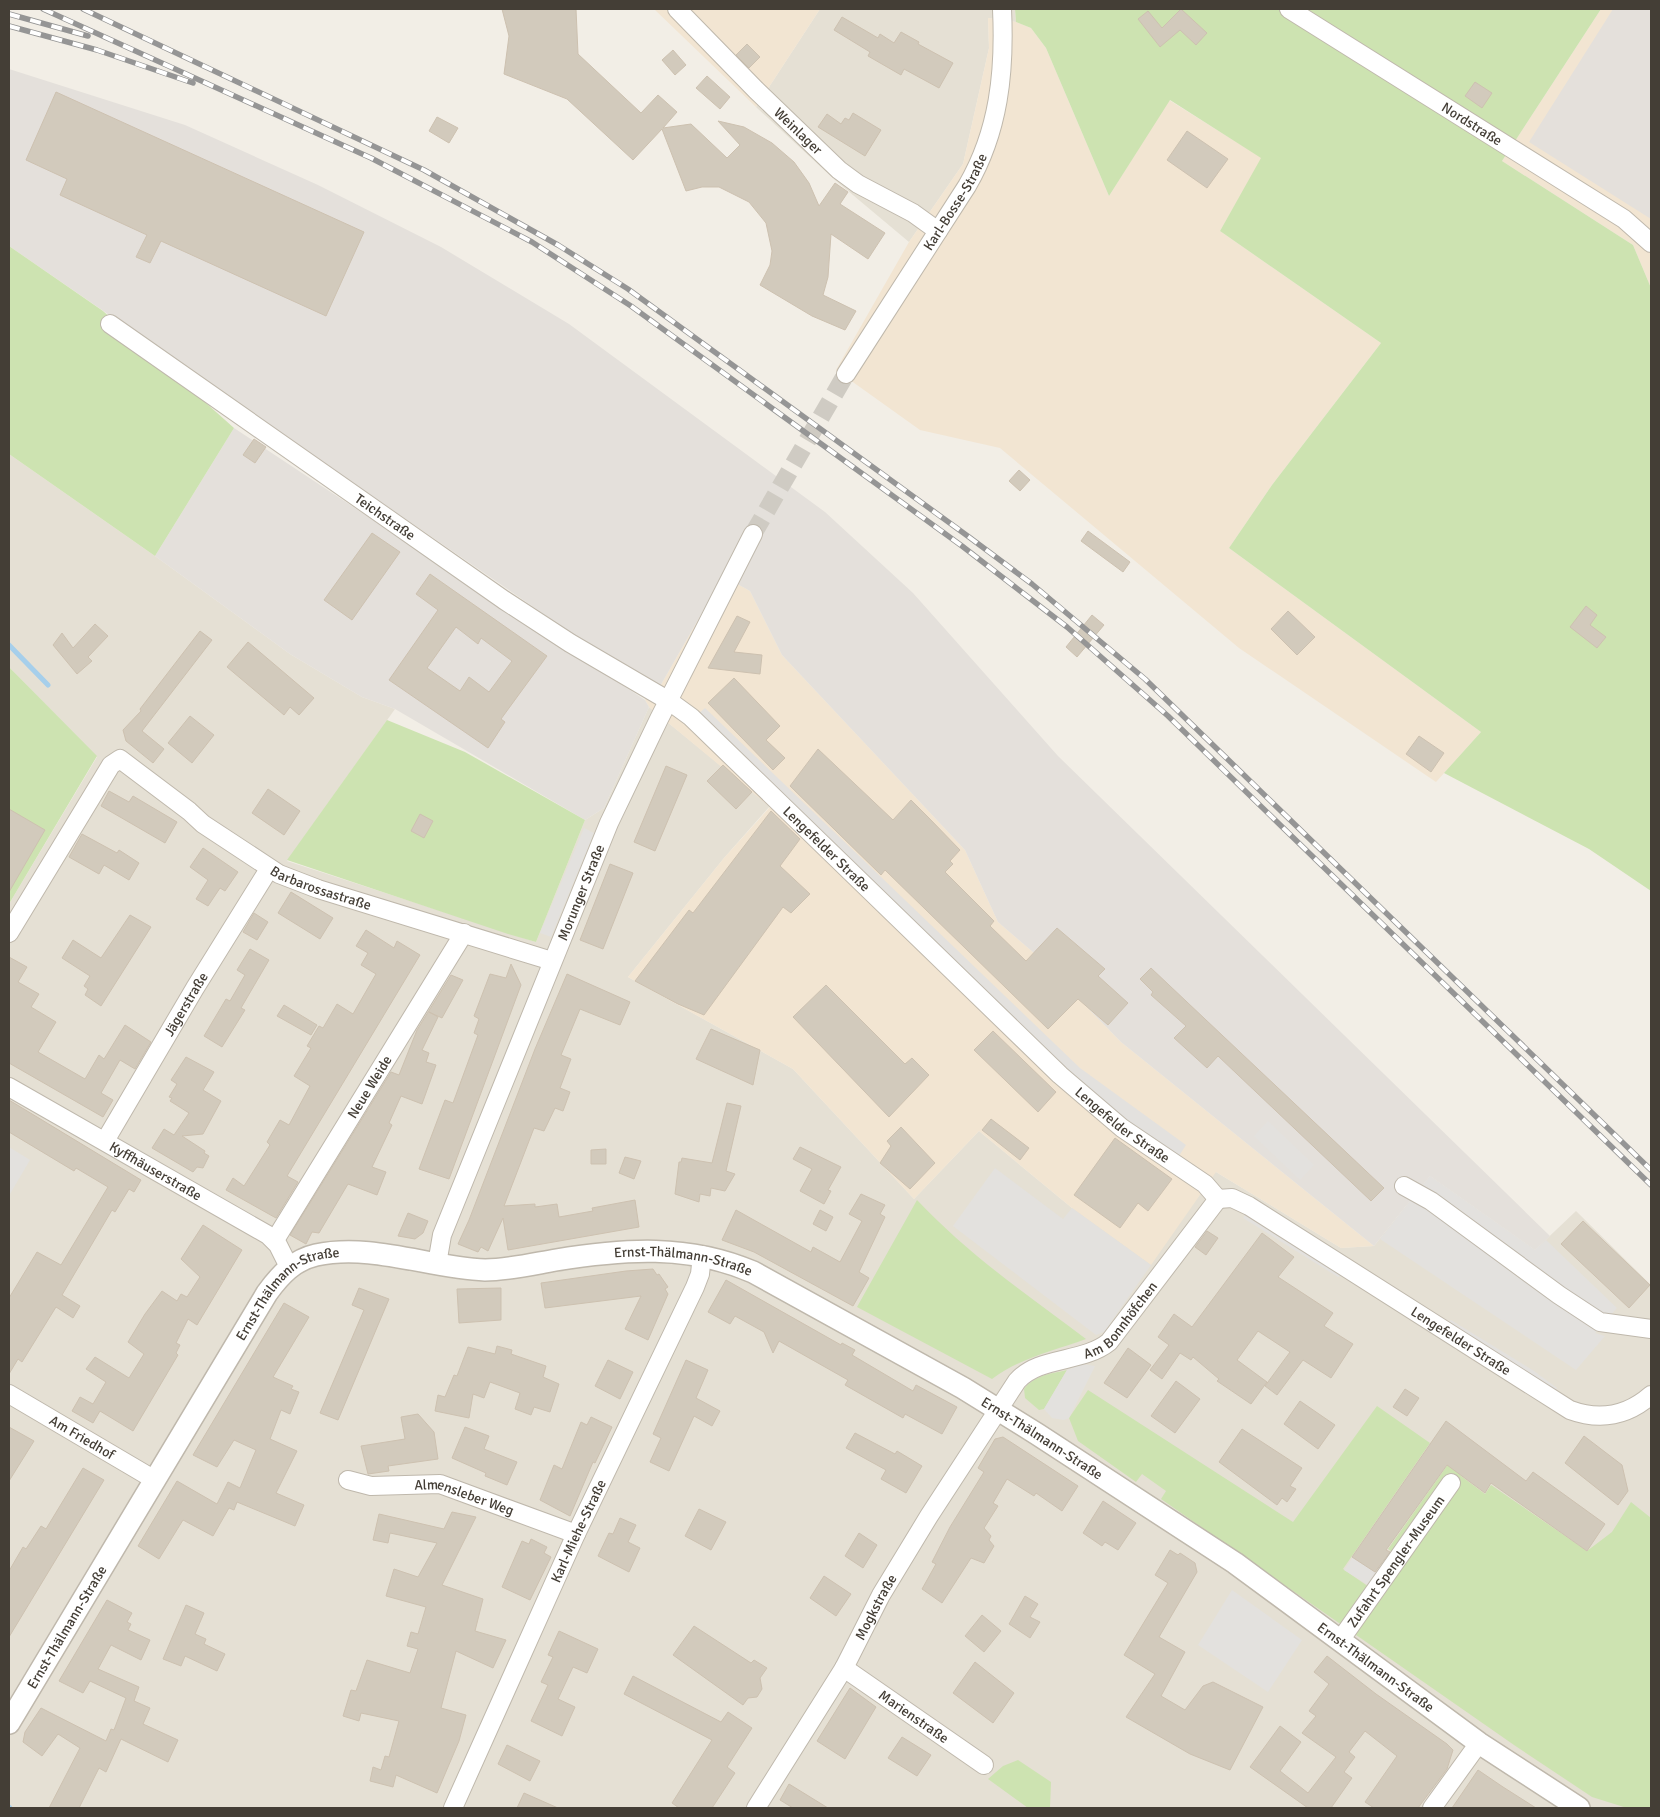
<svg xmlns="http://www.w3.org/2000/svg" width="1660" height="1817" font-family="Signika,sans-serif">
<style>
.residential{fill:#e5e0d4}
.commercial{fill:#f2e5d2}
.industrial{fill:#e4e0db}
.green{fill:#cde3b1}
.parking{fill:#e3e1de}
.lines{fill:none;stroke-linecap:round;stroke-linejoin:round}
.stream{stroke:#a6cfeb;stroke-width:5}
.building{fill:#d2cabc;stroke:#cdc1b0;fill-rule:evenodd}
.minor-tunnel{stroke:#cfcbc3;stroke-width:18;stroke-dasharray:18 9;stroke-linecap:butt}
.minor-casing{stroke:#bfb8ac;stroke-width:20}
.tertiary-casing{stroke:#bfb8ac;stroke-width:24}
.minor{stroke:#fff;stroke-width:18}
.tertiary{stroke:#fff;stroke-width:21}
.rail-casing{stroke:#959595;stroke-width:5.5}
.rail{stroke:#fff;stroke-width:4;stroke-dasharray:11;stroke-linecap:butt}
.labels{text-anchor:middle;dominant-baseline:central;stroke-width:5;stroke-linejoin:round;paint-order:stroke}
.street-label{font-size:14px;fill:#443e36;stroke:#fff}
</style>
<rect width="100%" height="100%" fill="#f2eee6"/>
<!-- residential -->
<path class="residential" d="M820,9H1015L1016,22L988,18L989,48L963,164L909,242L835,180L756,107Z
M9,454L155,556L290,654L362,697L395,709L287,861L536,942L585,820L604,808L649,707L770,806L724,858L628,977L793,1069L914,1199L979,1131L1072,1208L1216,1172L1341,1248L1374,1246L1430,1176L1535,1250L1576,1211L1651,1285V1808H9V904L97,757L9,667Z"/>
<!-- commercial -->
<path class="commercial" d="M654,9H820L756,107Z
M1601,9H1651V288L1633,245L1502,161Z
M988,18L1016,22L1031,28L1046,48L1109,196L1169,100L1262,158L1220,231L1381,343L1272,485L1229,548L1481,732L1436,782L1239,648L1000,448L920,430L836,370L909,242L963,164L989,48Z
M723,576L750,591L782,655L965,850L998,922L1034,953L1121,1042L1374,1246L1341,1248L1216,1172L1151,1265L1072,1208L979,1131L914,1199L793,1069L628,977L724,858L770,807L649,707L645,700L650,690L659,688Z"/>
<!-- industrial -->
<path class="industrial" d="M1613,9H1651V219L1529,142Z
M9,69L185,125L318,185L441,247L569,324L825,512L913,593L1058,756L1550,1236L1535,1250L1430,1176L1374,1246L1121,1042L1034,953L998,922L965,850L782,655L750,591L723,576L659,688L583,641L9,246Z
M234,428L645,700L649,707L604,808L585,820L395,709L362,697L290,654L155,556Z"/>
<!-- green -->
<path class="green" d="M1015,9H1601L1502,161L1633,245L1651,288V891L1589,849L1444,773L1481,732L1229,548L1272,485L1381,343L1220,231L1261,158L1170,100L1109,196L1046,48L1031,28L1016,22Z
M9,246L103,311L234,428L155,556L9,454Z
M9,667L97,756L9,904Z
M387,720L465,752L585,820L536,942L508,934L287,860Z
M917,1200C968,1254 1027,1295 1086,1339C1053,1351 1020,1358 992,1379L857,1307Z
M1067,1370L1044,1409L1039,1410L1025,1398L1024,1389C1035,1375 1050,1374 1067,1370Z
M1088,1390L1293,1522L1377,1406L1430,1443L1343,1569L1372,1589L1394,1553L1388,1549L1451,1460L1461,1476L1485,1494L1491,1485L1587,1551L1612,1532L1631,1502L1651,1518V1808H1627L1592,1797L1514,1745L1161,1499L1166,1491L1142,1474L1136,1482L1078,1441L1069,1418Z
M1018,1760L1051,1782L1050,1808H1028L988,1779L1003,1766Z"/>
<!-- parking -->
<path class="parking" d="M705,708L1080,1068L1186,1145L1177,1159L1074,1078L698,714Z
M584,828L594,833L551,937L540,933Z
M1268,1121L1314,1165L1300,1180L1254,1136Z
M9,1147L30,1160L10,1194L9,1193Z
M995,1168L1063,1219L1072,1208L1151,1265L1104,1332L1096,1335L953,1226Z
M1430,1176L1535,1250L1546,1240L1617,1308L1595,1333L1605,1336L1576,1370L1380,1239Z
M1246,1213L1344,1274L1338,1277L1243,1218Z
M1451,1320L1534,1371L1557,1388L1553,1393L1446,1323Z
M1082,1364L1095,1366L1069,1418L1064,1420L1052,1418L1044,1409L1067,1370Z
M1353,1557L1380,1575L1371,1587L1344,1570Z
M1232,1590L1302,1640L1268,1692L1198,1645Z"/>
<g class="lines">
<!-- stream -->
<path class="stream" d="M9,645L48,685
M9,1807L10,1808"/>
</g>
<!-- building -->
<path class="building" d="M502,9H576L578,54L641,113L658,95L677,112L663,128L691,124L727,158L740,145L718,121L744,127L772,143L794,162L809,183L819,206L835,183L848,192L840,204L885,233L868,259L831,234L828,277L823,295L856,311L845,330L812,316L760,285L770,265L772,251L766,223L749,202L719,187H702L686,191L662,129L633,160L567,99L504,74L509,36Z
M1181,9L1207,33L1196,45L1180,30L1160,47L1138,19L1148,11L1162,28Z
M842,17L878,38L880,34L894,43L901,32L919,42L918,44L953,63L939,88L904,69L901,75L868,56L870,52L834,30Z
M747,44L760,57L749,68L736,55Z
M673,50L686,65L675,75L662,60Z
M707,76L730,97L720,109L696,88Z
M1475,82L1492,93L1482,108L1465,96Z
M56,92L364,232L326,316L161,241L150,263L136,257L147,235L60,195L67,179L26,160Z
M853,113L881,130L865,156L818,127L827,114L841,124L845,118L849,120Z
M437,117L458,128L449,143L429,131Z
M1187,131L1228,159L1207,188L1167,160Z
M254,439L266,447L255,463L243,455Z
M1019,470L1030,480L1020,491L1009,481Z
M1088,531L1130,562L1123,572L1081,541Z
M372,533L400,552L352,620L324,600Z
M430,574L547,656L501,719L505,722L488,748L389,680L438,610L416,594ZM456,627L478,644L481,638L512,661L489,692L469,677L460,691L427,668Z
M1586,606L1597,615L1590,625L1606,637L1597,648L1570,627Z
M1288,611L1315,637L1297,655L1271,629Z
M1092,615L1104,625L1077,657L1066,647Z
M737,616L750,622L734,652L762,655L760,674L708,668Z
M95,624L108,636L88,657L92,661L77,674L53,645L62,633L73,648Z
M200,631L212,640L142,731L164,749L153,763L126,741L123,730L141,711L140,709Z
M248,642L314,698L299,715L290,707L284,715L227,667Z
M734,678L780,726L766,740L785,758L773,770L708,703Z
M190,716L214,735L192,763L168,743Z
M1419,736L1444,753L1431,772L1406,754Z
M818,749L893,820L911,800L929,818L960,850L950,861L953,864L945,872L994,921L990,926L1026,961L1057,928L1105,969L1098,976L1128,1003L1108,1025L1078,999L1048,1029L885,870L881,875L790,786Z
M723,765L752,792L736,809L707,781Z
M666,766L687,775L655,851L634,842Z
M268,789L300,811L284,835L252,813Z
M109,791L129,802L133,796L177,822L165,843L101,806Z
M9,809L45,830L9,892Z
M771,811L800,839L780,866L810,894L791,913L783,907L704,1015L678,1004L635,981L689,910L693,913Z
M420,814L433,821L424,838L411,831Z
M82,834L117,853L119,850L139,863L129,880L104,865L99,874L69,857Z
M203,848L238,872L225,891L220,888L208,906L196,899L208,880L190,867Z
M610,864L633,873L603,949L580,940Z
M291,892L333,918L320,939L278,913Z
M254,913L268,922L257,940L243,932Z
M130,915L151,927L101,1006L85,995L88,989L84,986L90,976L62,958L73,940L101,958Z
M366,930L394,948L397,941L420,955L287,1176L298,1182L276,1218L226,1190L233,1178L244,1186L270,1145L267,1142L280,1120L289,1125L310,1086L294,1076L311,1048L307,1046L319,1026L323,1028L337,1004L353,1014L376,974L361,965L368,953L356,946Z
M250,949L269,960L241,1008L245,1010L222,1047L204,1036L226,999L230,1001L245,975L237,970Z
M9,957L27,967L18,982L39,994L31,1007L56,1022L38,1052L85,1079L99,1055L104,1059L125,1025L151,1042L135,1069L120,1060L101,1093L113,1100L103,1117L9,1063Z
M511,964L521,985L449,1179L419,1169L445,1100L453,1103L478,1035L474,1033L479,1019L474,1016L490,974L506,978Z
M1151,968L1384,1188L1371,1201L1218,1056L1207,1068L1174,1038L1186,1026L1151,995L1153,992L1140,979Z
M567,974L630,1002L620,1025L580,1009L561,1055L571,1059L560,1088L570,1092L563,1111L555,1108L544,1131L534,1128L504,1206L535,1204V1207L557,1204L559,1217L593,1211L592,1208L635,1200L639,1227L508,1250L503,1218L488,1251L481,1247L478,1252L458,1244L469,1220L535,1049Z
M451,975L463,980L442,1018L429,1012L438,1017L422,1050L429,1053L426,1062L436,1065L422,1104L401,1096L389,1123L392,1125L372,1167L386,1172L377,1195L348,1184L319,1233L312,1232L306,1244L290,1235L391,1072L399,1075L417,1030Z
M826,985L905,1064L912,1058L929,1075L889,1117L793,1017Z
M284,1005L317,1025L311,1035L277,1016Z
M711,1029L760,1050L753,1085L696,1059Z
M993,1031L1056,1092L1038,1112L974,1050Z
M186,1057L214,1072L203,1090L221,1101L203,1134L182,1136L205,1151L204,1153L209,1156L203,1168L197,1167L193,1172L152,1148L164,1129L174,1135L189,1113L170,1101L172,1098L169,1097L177,1084L171,1080Z
M9,1100L141,1180L134,1192L129,1189L115,1212L112,1210L62,1295L80,1306L73,1318L56,1307L22,1362L18,1359L9,1374V1298L37,1252L61,1265L108,1187L76,1168L74,1171L9,1132Z
M727,1103L741,1106L726,1171L735,1174L725,1191L711,1188L710,1196L700,1194L699,1202L675,1194L679,1162H681L682,1158L712,1163Z
M991,1119L1029,1148L1020,1160L982,1130Z
M901,1127L935,1163L910,1189L880,1163L891,1146L887,1141Z
M1115,1138L1172,1179L1148,1211L1138,1203L1120,1228L1074,1195Z
M800,1147L841,1167L828,1190L831,1191L824,1204L800,1191L812,1169L793,1159Z
M606,1149V1164H591V1150Z
M625,1157L641,1161L634,1179L619,1173Z
M861,1194L885,1205L880,1214L885,1217L859,1272L869,1278L853,1306L754,1252L722,1240L736,1210L811,1252L813,1247L840,1262L862,1221L849,1214Z
M820,1210L833,1217L826,1231L813,1224Z
M408,1213L428,1221L423,1233L415,1239L398,1236Z
M1583,1221L1650,1285L1629,1308L1561,1244Z
M203,1225L242,1250L197,1325L188,1319L176,1343L180,1345L176,1353L178,1355L133,1431L100,1411L93,1423L72,1411L80,1397L93,1404L106,1382L86,1369L95,1357L129,1378L144,1354L128,1342L145,1314L162,1291L177,1301L181,1294L187,1297L200,1277L181,1259Z
M1207,1231L1218,1238L1206,1255L1195,1247Z
M1262,1233L1294,1257L1278,1277L1333,1313L1324,1326L1353,1344L1331,1378L1303,1360L1277,1395L1265,1386L1290,1352L1258,1331L1237,1360L1267,1382L1251,1404L1217,1381L1219,1379L1193,1357L1191,1360L1180,1353L1162,1379L1150,1370L1169,1345L1158,1337L1174,1314L1192,1327Z
M653,1269L657,1275L659,1274L668,1287L665,1289L668,1294L648,1340L625,1329L641,1296L545,1308L541,1283L626,1271Z
M726,1280L841,1345L842,1343L855,1350L852,1355L913,1391L916,1385L957,1407L942,1434L905,1414L903,1418L845,1385L848,1380L779,1341L773,1353L764,1332L735,1316L730,1324L708,1312Z
M359,1288L389,1299L338,1420L320,1413L364,1310L352,1305Z
M501,1288V1320L459,1323L457,1289Z
M284,1303L309,1317L273,1377L293,1386L291,1389L299,1392L290,1414L281,1410L270,1439L297,1451L276,1493L304,1505L295,1526L237,1502L234,1510L229,1508L213,1536L183,1520L159,1559L138,1546L177,1481L217,1504L228,1482L240,1488L256,1450L234,1440L217,1467L193,1455Z
M497,1346L512,1350L511,1354L546,1366L543,1377L559,1384L550,1412L534,1407L531,1415L515,1409L520,1393L490,1382L484,1398L473,1394L469,1418L435,1411L438,1395L445,1397L454,1375L457,1376L468,1347L495,1354Z
M1128,1348L1151,1365L1127,1398L1104,1383Z
M608,1360L633,1372L620,1399L595,1386Z
M686,1360L708,1370L696,1398L720,1411L712,1426L694,1416L669,1471L650,1462L661,1438L653,1434Z
M1176,1381L1200,1399L1175,1433L1151,1416Z
M1405,1389L1419,1398L1407,1416L1393,1407Z
M1300,1401L1335,1425L1318,1449L1284,1424Z
M418,1414L434,1432L438,1459L388,1466L389,1471L368,1474L361,1446L405,1439L401,1417Z
M591,1417L612,1427L595,1463L593,1462L570,1516L540,1500L554,1465L562,1469L581,1422L587,1425Z
M1446,1421L1526,1481L1533,1472L1605,1524L1587,1551L1491,1483L1485,1493L1447,1465L1386,1550L1390,1552L1375,1572L1352,1557Z
M9,1427L34,1441L9,1481Z
M465,1427L489,1436L484,1449L517,1462L507,1485L485,1476L486,1473L452,1458Z
M1242,1429L1302,1468L1290,1486L1296,1489L1287,1502L1282,1498L1277,1505L1219,1462Z
M855,1433L895,1454L897,1451L922,1466L906,1493L881,1479L886,1470L846,1448Z
M1584,1436L1622,1465L1628,1491L1618,1505L1565,1463Z
M1003,1437L1078,1486L1062,1511L1036,1493L1034,1496L1007,1479L993,1503L998,1506L984,1528L991,1536L989,1540L994,1546L984,1563L971,1558L942,1603L922,1589L936,1564L932,1562L950,1527L984,1472L978,1468L995,1439Z
M83,1468L104,1480L9,1637V1571L23,1547L26,1549L41,1526L46,1529Z
M1103,1501L1136,1523L1118,1550L1105,1542L1102,1546L1083,1533Z
M699,1509L726,1522L711,1550L685,1536Z
M452,1512L476,1517L442,1585L483,1599L475,1631L506,1640L493,1668L456,1651L441,1708L466,1715L459,1741L437,1793L396,1775L393,1787L370,1781L373,1767L381,1770L385,1756L389,1757L399,1721L361,1713L359,1721L343,1716L351,1690L356,1691L367,1660L410,1673L418,1649L407,1646L411,1632L418,1634L426,1607L386,1596L394,1569L418,1577L437,1543L390,1533L388,1543L373,1540L379,1514L444,1529Z
M620,1518L636,1525L628,1542L640,1548L629,1572L598,1556L609,1533L613,1534Z
M859,1533L877,1545L863,1568L845,1556Z
M531,1539L547,1547L544,1553L551,1557L530,1600L502,1587L522,1541L529,1544Z
M1170,1550L1178,1555L1180,1553L1195,1563L1197,1572L1159,1637L1185,1652L1161,1696L1185,1710L1203,1686L1213,1682L1263,1707L1230,1770L1190,1754L1126,1717L1155,1674L1124,1655L1168,1583L1155,1575Z
M824,1576L851,1594L836,1616L810,1598Z
M1025,1596L1038,1604L1030,1617L1040,1622L1030,1638L1009,1624Z
M107,1600L132,1613L127,1622L131,1624L128,1630L150,1640L141,1660L111,1645L98,1669L139,1687L134,1701L150,1708L143,1724L178,1740L168,1762L121,1739L106,1772L99,1768L79,1808H49L80,1748L58,1734L42,1756L23,1742L25,1732L41,1708L106,1741L111,1729L114,1730L126,1698L90,1681L83,1693L59,1681Z
M186,1605L204,1613L195,1634L206,1639L204,1644L225,1654L217,1671L185,1656L181,1666L163,1659Z
M982,1615L1001,1631L984,1652L965,1636Z
M694,1626L751,1663L754,1660L767,1668L760,1678L762,1689L757,1697L748,1698L743,1705L673,1655Z
M559,1631L598,1649L587,1673L573,1667L558,1699L575,1707L562,1736L531,1721L548,1685L541,1682L553,1657L548,1655Z
M1327,1656L1376,1694L1447,1744L1453,1750L1447,1769L1418,1808H1374L1365,1802L1397,1756L1365,1731L1349,1752L1355,1757L1344,1772L1352,1778L1331,1808H1308L1250,1767L1280,1726L1301,1742L1280,1771L1308,1793L1336,1757L1302,1733L1316,1716L1309,1711L1329,1684L1314,1672Z
M975,1662L1014,1693L993,1723L953,1693Z
M633,1676L721,1722L728,1712L752,1728L727,1767L735,1773L712,1808H679L672,1803L712,1740L624,1694Z
M850,1688L876,1707L845,1759L817,1741Z
M902,1737L931,1755L917,1776L888,1758Z
M507,1745L540,1761L530,1781L498,1764Z
M1478,1770L1503,1787L1536,1808H1452Z
M789,1784L828,1808H793L780,1800Z
M524,1793L558,1808H517Z"/>
<g class="lines">
<!-- minor-tunnel -->
<path class="minor-tunnel" d="M753,534L846,374"/>
<!-- minor casing -->
<g class="minor-casing">
<g id="minor">
<path id="s1" d="M677,9L756,90L839,170L858,184L913,213L938,231"/>
<path id="s2" d="M1289,9L1624,219L1651,243"/>
<path id="s3" d="M110,324L504,600L570,643L669,701L691,717L1060,1075L1122,1128L1205,1184L1218,1199"/>
<path id="s4" d="M846,374L967,186C999,131 1005,72 1002,9"/>
<path id="s5" d="M9,933L111,765L120,759L189,811L203,824L279,874L318,889L552,961"/>
<path id="s6" d="M9,1087L268,1235L278,1245L289,1267"/>
<path id="s7" d="M105,1141L195,988L269,869"/>
<path d="M1404,1186L1431,1201L1559,1295L1600,1322L1651,1329"/>
<path id="s8" d="M1218,1199L1232,1198L1249,1206L1570,1410C1600,1421 1627,1416 1651,1395"/>
<path id="s9" d="M275,1240L464,933"/>
<path id="s10" d="M437,1264L442,1235L609,823L659,719L753,534"/>
<path id="s11" d="M9,1394L155,1480"/>
<path id="s12" d="M348,1480L371,1486L440,1484L576,1534"/>
<path id="s13" d="M1341,1639L1451,1483"/>
<path id="s14" d="M844,1668L984,1765"/>
<path id="s15" d="M453,1808L576,1534L695,1287L700,1274L702,1255"/>
<path id="s16" d="M756,1808L844,1668L881,1595L929,1516L1017,1381C1039,1356 1083,1363 1109,1342L1218,1199"/>
<path d="M1432,1808L1479,1743"/>
</g>
</g>
<!-- tertiary casing -->
<g class="tertiary-casing">
<g id="tertiary">
<path id="s17" d="M9,1723L267,1293C280,1275 294,1260 316,1255C372,1243 430,1268 485,1270C508,1270 533,1264 556,1260C624,1249 688,1244 753,1272L963,1388L1037,1434L1235,1563L1479,1743L1579,1808"/>
</g>
</g>
<!-- minor -->
<use href="#minor" class="minor"/>
<!-- tertiary -->
<use href="#tertiary" class="tertiary"/>
<!-- rail casing -->
<g class="rail-casing">
<path id="rail" d="M43,9L371,158L532,242L631,306L962,546L1067,627L1168,716L1651,1185
M83,9L424,170L558,245L628,289L969,537L1032,584L1145,679L1651,1170
M9,14L88,36
M9,26L97,50L193,83"/>
</g>
<!-- rail -->
<use href="#rail" class="rail"/>
</g>
<g class="labels">
<!-- street labels -->
<g class="street-label">
<text stroke="none"><textPath href="#s2" startOffset="216">Nordstraße</textPath></text>
<text stroke="none"><textPath href="#s1" startOffset="172">Weinlager</textPath></text>
<text stroke="none"><textPath href="#s4" startOffset="204">Karl-Bosse-Straße</textPath></text>
<text stroke="none"><textPath href="#s3" startOffset="336">Teichstraße</textPath></text>
<text stroke="none"><textPath href="#s3" startOffset="891">Lengefelder Straße</textPath></text>
<text stroke="none"><textPath href="#s5" startOffset="448">Barbarossastraße</textPath></text>
<text stroke="none"><textPath href="#s10" startOffset="399">Morunger Straße</textPath></text>
<text stroke="none"><textPath href="#s7" startOffset="159">Jägerstraße</textPath></text>
<text stroke="none"><textPath href="#s9" startOffset="180">Neue Weide</textPath></text>
<text stroke="none"><textPath href="#s3" startOffset="1296">Lengefelder Straße</textPath></text>
<text stroke="none"><textPath href="#s6" startOffset="169">Kyffhäuserstraße</textPath></text>
<text stroke="none"><textPath href="#s17" startOffset="936">Ernst-Thälmann-Straße</textPath></text>
<text stroke="none"><textPath href="#s17" startOffset="518">Ernst-Thälmann-Straße</textPath></text>
<text stroke="none"><textPath href="#s16" startOffset="625">Am Bonnhöfchen</textPath></text>
<text stroke="none"><textPath href="#s8" startOffset="284">Lengefelder Straße</textPath></text>
<text stroke="none"><textPath href="#s11" startOffset="85">Am Friedhof</textPath></text>
<text stroke="none"><textPath href="#s17" startOffset="1341">Ernst-Thälmann-Straße</textPath></text>
<text stroke="none"><textPath href="#s12" startOffset="119">Almensleber Weg</textPath></text>
<text stroke="none"><textPath href="#s15" startOffset="304">Karl-Miehe-Straße</textPath></text>
<text stroke="none"><textPath href="#s13" startOffset="95">Zufahrt Spengler-Museum</textPath></text>
<text stroke="none"><textPath href="#s16" startOffset="234">Mogkstraße</textPath></text>
<text stroke="none"><textPath href="#s17" startOffset="112">Ernst-Thälmann-Straße</textPath></text>
<text stroke="none"><textPath href="#s17" startOffset="1746">Ernst-Thälmann-Straße</textPath></text>
<text stroke="none"><textPath href="#s14" startOffset="85">Marienstraße</textPath></text>
</g>
</g>
<!-- border -->
<rect width="1660" height="1817" fill="none" stroke="#443e36" stroke-width="20"/>
</svg>
